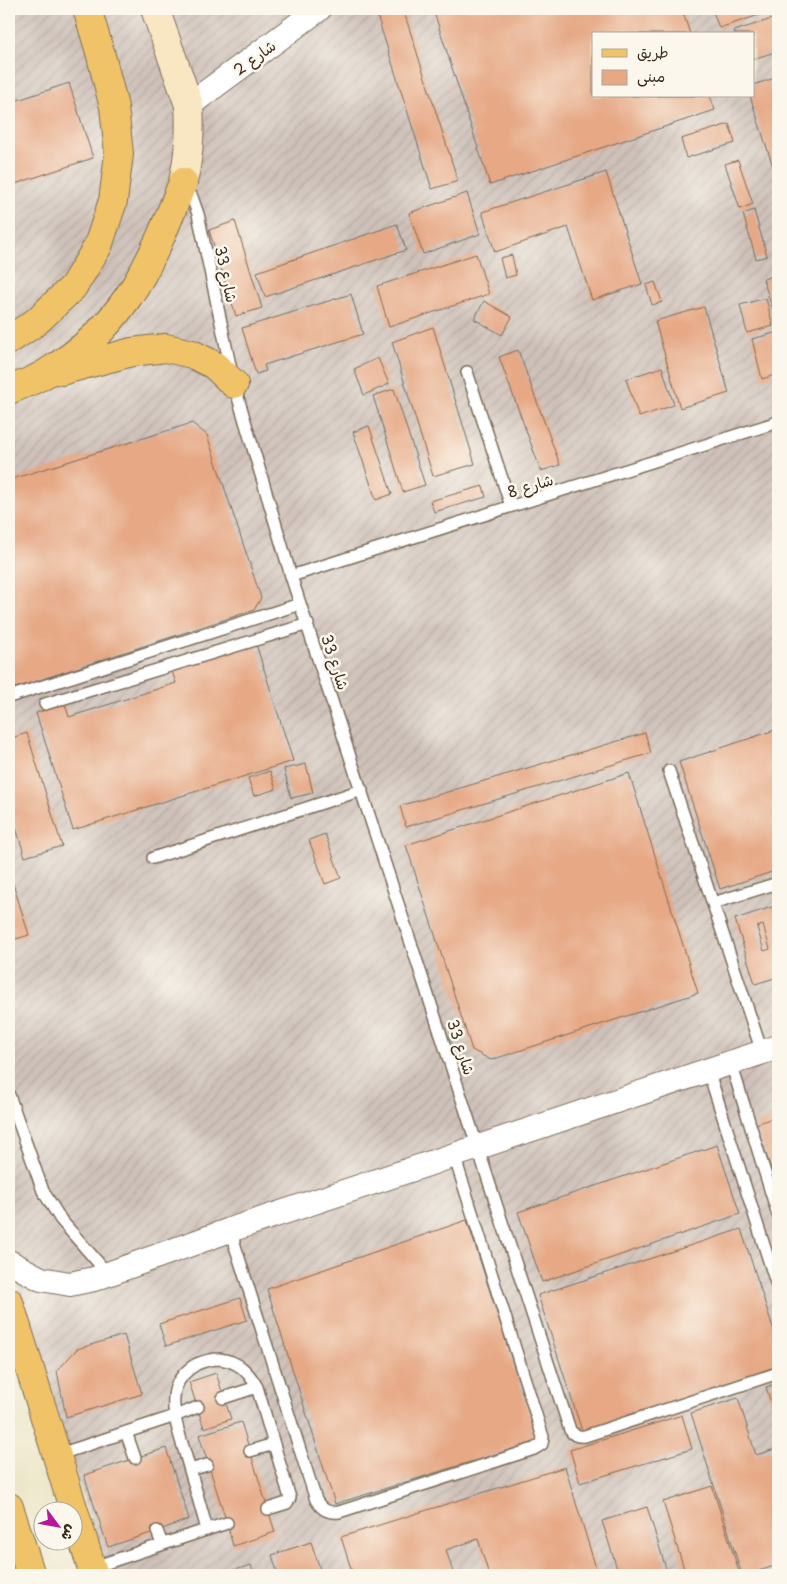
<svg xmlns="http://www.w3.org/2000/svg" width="787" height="1584" font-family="'Playpen Sans','Playpen Sans Arabic',sans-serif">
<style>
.industrial{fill:url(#industrial-furrows);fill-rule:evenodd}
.building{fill:#e6a885;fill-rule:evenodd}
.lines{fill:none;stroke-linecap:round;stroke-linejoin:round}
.lane-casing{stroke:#796c5a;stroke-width:14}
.street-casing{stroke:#796c5a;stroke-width:26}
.secondary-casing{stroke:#796c5a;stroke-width:30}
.primary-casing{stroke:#796c5a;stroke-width:30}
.highway-casing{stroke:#796c5a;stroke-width:30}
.lane{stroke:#fff;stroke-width:11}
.street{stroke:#fff;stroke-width:24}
.secondary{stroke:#f9e7c3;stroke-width:28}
.primary{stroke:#f1c369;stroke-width:28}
.highway{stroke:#f1c369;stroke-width:28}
.labels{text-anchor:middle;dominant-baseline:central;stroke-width:5;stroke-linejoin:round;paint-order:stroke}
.street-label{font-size:15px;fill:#3b2a1e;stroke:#fbf7ec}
</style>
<defs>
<pattern id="industrial-furrows" width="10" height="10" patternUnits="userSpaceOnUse" patternTransform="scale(1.25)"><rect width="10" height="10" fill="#cec1b9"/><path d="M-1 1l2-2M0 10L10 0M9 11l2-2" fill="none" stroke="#b2a69f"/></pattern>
</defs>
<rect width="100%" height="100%" fill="#fbf7ec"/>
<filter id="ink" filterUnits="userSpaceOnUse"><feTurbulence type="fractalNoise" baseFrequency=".02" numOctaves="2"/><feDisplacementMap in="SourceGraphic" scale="10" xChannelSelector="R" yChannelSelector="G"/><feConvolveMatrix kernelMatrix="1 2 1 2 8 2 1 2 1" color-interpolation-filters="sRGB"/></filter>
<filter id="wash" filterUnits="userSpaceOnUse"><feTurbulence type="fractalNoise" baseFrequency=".0096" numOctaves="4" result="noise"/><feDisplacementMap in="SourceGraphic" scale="20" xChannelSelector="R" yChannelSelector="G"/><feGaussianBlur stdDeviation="1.12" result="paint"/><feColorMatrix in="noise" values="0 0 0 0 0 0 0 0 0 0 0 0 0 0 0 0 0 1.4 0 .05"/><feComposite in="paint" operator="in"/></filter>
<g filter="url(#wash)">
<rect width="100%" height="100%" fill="#ede7ca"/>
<!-- industrial -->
<path class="industrial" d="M9,9H778V1575H107L9,1259ZM593,34H753V96H593Z"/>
<g id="blocks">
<!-- building -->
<path class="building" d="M375,9H403L458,181L432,189Z
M433,9H682L690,34H593V96H710L715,110L490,185Z
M712,9H778L719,28Z
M778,17V51L753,59V34H735L734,31Z
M778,77V182L750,96H753V85Z
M69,83L93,158L9,186V103Z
M729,124L735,143L686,158L681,139Z
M738,160L753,204L740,209L725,164Z
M606,172L642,284L592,300L568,227L495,252L482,212Z
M467,193L480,234L423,254L409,213Z
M754,210L767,256L756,259L743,214Z
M235,221L262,308L236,316L209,230Z
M397,224L406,250L265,297L257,272Z
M476,254L489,294L389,327L377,286Z
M512,255L516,275L505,278L500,258Z
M776,275L778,280V326L763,279Z
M655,282L662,302L652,305L646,285Z
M351,294L363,334L264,365L266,371L256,374L242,328Z
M766,298L773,326L747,333L740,305Z
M484,301L512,317L502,335L474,319Z
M704,307L729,393L680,408L655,321Z
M433,327L475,464L433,476L392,342Z
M778,332V374L762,379L752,339Z
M518,350L560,465L541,471L499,357Z
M378,358L389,384L364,395L354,369Z
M662,367L674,405L639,417L626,379Z
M394,389L425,485L403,492L373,396Z
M192,423L207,435L261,598L254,610L9,690V480Z
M369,426L392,494L376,500L353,432Z
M483,486L486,497L434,512L430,501Z
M255,641L293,761L73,830L36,713L65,704L69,717L176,683L171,668Z
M778,729V870L720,889L679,762Z
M27,733L62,846L25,857L9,805V739Z
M645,733L651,753L406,827L400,806Z
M306,764L313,793L291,798L284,769Z
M270,771L276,789L254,796L248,778Z
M629,773L698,993L491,1060L472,1050L406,845Z
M325,834L341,878L325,884L309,840Z
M9,871L29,935L9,941Z
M778,905V977L755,984L735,919ZM763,925L770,949L764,951L757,927Z
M778,1116V1190L756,1124Z
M717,1145L740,1214L542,1282L518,1212Z
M467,1220L538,1441L335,1504L267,1289Z
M741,1229L778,1343V1366L582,1431L538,1295Z
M240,1298L247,1320L166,1346L159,1324Z
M124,1335L142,1394L66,1417L57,1371L77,1349Z
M216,1373L231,1419L204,1428L189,1382Z
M778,1383V1425L766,1387Z
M738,1398L756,1455L778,1448V1518L776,1519L778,1526V1565L745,1575H742L691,1413Z
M682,1415L692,1449L580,1483L570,1450Z
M241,1422L275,1532L233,1546L227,1523L199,1435Z
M166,1448L189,1519L157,1531L108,1547L84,1475Z
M565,1467L598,1575H489L478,1539L446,1550L454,1575H353L341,1537Z
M712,1486L740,1575H686L663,1502Z
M647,1507L668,1575H619L602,1521Z
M311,1542L322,1575H278L272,1555Z
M251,1565L254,1575H219Z"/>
</g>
</g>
<g filter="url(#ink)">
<use href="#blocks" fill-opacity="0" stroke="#796c5a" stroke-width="1"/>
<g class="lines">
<!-- lane casing -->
<g class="lane-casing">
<path id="lane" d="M184,184L192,197L198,214L234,384L291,576L570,1430C574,1436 579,1437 585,1436L778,1373
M467,372L511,506
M291,576L778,422
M9,697L300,604
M45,704L308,624
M669,771L762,1052
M153,858L362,790
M713,903L778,883
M731,1063L778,1215
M708,1070L778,1289
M9,1095L43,1191L61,1220L108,1274
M230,1230L316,1500C322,1510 328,1513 339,1512L534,1449L542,1444L543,1437L454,1155
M223,1398L257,1387
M126,1432L135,1458
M250,1451L274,1444
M57,1455L175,1416L198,1407
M190,1470L207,1465
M207,1530C201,1507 194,1484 187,1460C181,1438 170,1413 175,1390C178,1379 187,1369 197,1364C204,1361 211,1359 219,1359C238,1361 248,1371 257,1387L290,1498L287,1503L268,1509
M157,1531L162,1544
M91,1568L227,1523"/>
</g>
<!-- street casing -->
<g class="street-casing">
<path id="street" d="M189,105L319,9
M9,1262L41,1279L70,1284L94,1279L230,1230L778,1047"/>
</g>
<!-- secondary casing -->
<g class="secondary-casing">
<path id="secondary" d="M155,9L189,105C191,132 189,156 183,182"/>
</g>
<!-- primary casing -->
<g class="primary-casing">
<path id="primary" d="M9,340L36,322L73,287L98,246L113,201L119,154L114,107L100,52L87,9
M61,371L132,352L166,348L192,354L214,365L234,384
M9,390C18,386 28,383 37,378C45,375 52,369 60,364C129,319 154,256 183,182
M9,1302L94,1575"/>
</g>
<!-- highway casing -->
<g class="highway-casing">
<path id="highway" d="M9,1507L31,1575"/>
</g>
<!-- lane -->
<use href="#lane" class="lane"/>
<!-- street -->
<use href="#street" class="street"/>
<!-- secondary -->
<use href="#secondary" class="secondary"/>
<!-- primary -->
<use href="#primary" class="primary"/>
<!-- highway -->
<use href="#highway" class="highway"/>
</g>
</g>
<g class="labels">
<!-- street labels -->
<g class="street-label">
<text transform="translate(254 57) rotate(-36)">شارع 2</text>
<text transform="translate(227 274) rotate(78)">شارع 33</text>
<text transform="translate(530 485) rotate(-17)">شارع 8</text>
<text transform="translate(336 662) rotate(72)">شارع 33</text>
<text transform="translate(462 1047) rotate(72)">شارع 33</text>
</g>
</g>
<!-- margin -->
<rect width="787" height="1584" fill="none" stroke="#fbf7ec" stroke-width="30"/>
<!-- legend -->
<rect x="592" y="32" width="162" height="65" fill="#fbf7ec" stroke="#aea59a"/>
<rect x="602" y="49" width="25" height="8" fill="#f1c369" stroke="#aea59a"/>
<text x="637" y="58" font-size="15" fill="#3b2a1e">طريق</text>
<rect x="602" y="70" width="25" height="15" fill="#e6a885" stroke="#aea59a"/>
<text x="637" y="82" font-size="15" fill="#3b2a1e">مبنى</text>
<!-- north arrow -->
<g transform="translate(58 1526) rotate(122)"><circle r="24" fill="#fbf7ec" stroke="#aea59a"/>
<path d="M0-4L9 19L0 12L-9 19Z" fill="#b5179e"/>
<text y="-8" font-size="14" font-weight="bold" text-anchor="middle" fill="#3b2a1e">ش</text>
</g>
</svg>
